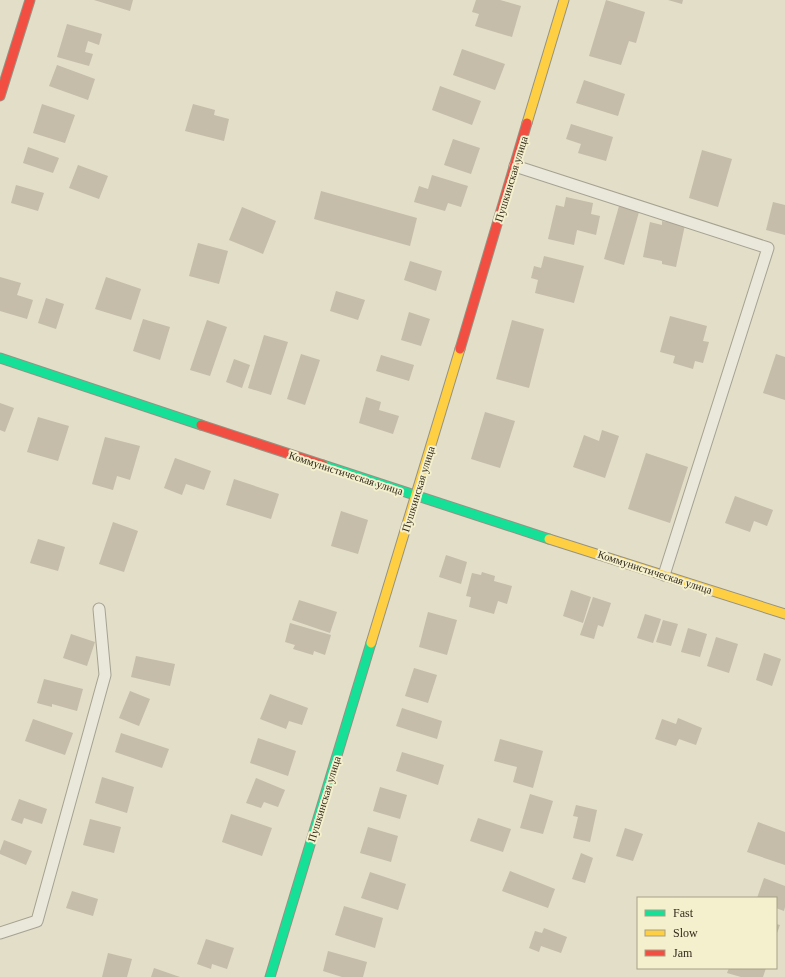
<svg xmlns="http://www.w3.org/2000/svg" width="785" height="977" font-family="Georgia,serif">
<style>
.building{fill:#c5bca9}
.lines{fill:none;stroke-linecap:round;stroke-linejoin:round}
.lane-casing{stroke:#a6a292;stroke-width:13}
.fast-casing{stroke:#969282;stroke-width:11}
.slow-casing{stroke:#969282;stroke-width:11}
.jam-casing{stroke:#969282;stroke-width:11}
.lane{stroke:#eae7db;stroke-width:11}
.fast{stroke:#16e098;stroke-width:9}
.slow{stroke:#ffcf43;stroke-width:9}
.jam{stroke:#f24e42;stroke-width:9}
.labels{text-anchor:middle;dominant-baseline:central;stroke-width:4;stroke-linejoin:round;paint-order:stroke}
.street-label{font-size:11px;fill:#342b1c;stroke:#f4efcd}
</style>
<rect width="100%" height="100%" fill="#e2dec8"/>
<!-- building -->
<path class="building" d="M94,0H133L130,11Z
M476,0H500L521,6L512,37L475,26L479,14L472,12Z
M606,0L645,12L636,43L629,41L621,65L589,56Z
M668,0H683L682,4Z
M67,24L102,34L99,45L88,41L85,52L93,54L89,66L57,57Z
M462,49L505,64L495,90L453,75Z
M57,65L95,79L88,100L49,86Z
M584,80L625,94L618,116L576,103Z
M440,86L481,101L472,125L432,110Z
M42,104L75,115L65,143L33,133Z
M193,104L215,110L214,115L229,119L224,141L185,131Z
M571,124L613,137L606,161L578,153L581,144L566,139Z
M453,139L480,148L471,174L444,165Z
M28,147L59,158L53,173L23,163Z
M702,150L732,159L718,207L689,198Z
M78,165L108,176L99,199L69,188Z
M432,175L468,186L461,207L448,203L445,211L414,202L419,186L428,189Z
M16,185L44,193L38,211L11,203Z
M321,191L417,218L410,246L314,219Z
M566,197L593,203L591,214L600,216L596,235L577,230L574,245L548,239L556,205L564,207Z
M773,202L785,205V235L766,230Z
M619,206L639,212L624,265L604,259Z
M242,207L276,221L263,254L229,240Z
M662,221L685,225L676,267L662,264V261L643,257L650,222L662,225Z
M198,243L228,251L219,284L189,276Z
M544,256L584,266L574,303L535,293L538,280L531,278L534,266L541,268Z
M410,261L442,271L436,291L404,280Z
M0,277L21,283L17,295L33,300L27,319L0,311Z
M106,277L141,289L131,320L95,309Z
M336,291L365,300L358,320L330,311Z
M46,298L64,304L56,329L38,323Z
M409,312L430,319L421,346L401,340Z
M670,316L707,326L703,341L709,342L703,363L695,361L693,369L673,363L675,356L660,352Z
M143,319L170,327L160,360L133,351Z
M207,320L227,327L210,376L190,370Z
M512,320L544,329L529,388L496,379Z
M264,335L288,342L271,395L248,388Z
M301,354L320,360L305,405L287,399Z
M776,354L785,357V400L763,393Z
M381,355L414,365L409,381L376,371Z
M234,359L250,365L242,388L226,382Z
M366,397L381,402L379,410L399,416L393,434L359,423Z
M0,403L14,408L5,432L0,430Z
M485,412L515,421L500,468L471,459Z
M38,417L69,426L58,461L27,452Z
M602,430L619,436L605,478L573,467L584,435L599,441Z
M105,437L140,446L130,480L117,476L113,490L92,484Z
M646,453L688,467L670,523L628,509Z
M175,458L211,471L204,490L186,484L182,495L164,488Z
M234,479L279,494L271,519L226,505Z
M735,496L773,510L767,526L754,521L750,532L725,523Z
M341,511L368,520L358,554L331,546Z
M113,522L138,531L124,572L99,564Z
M38,539L65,547L58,571L30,563Z
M446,555L467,562L461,584L439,577Z
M482,572L495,576L494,581L512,586L507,604L498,601L494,614L469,607L471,597L466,596L472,573L481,575Z
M571,590L591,597L583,623L563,616Z
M593,597L611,603L603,627L598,625L594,639L580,635Z
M299,600L337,612L330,633L292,620Z
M428,612L457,620L447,655L419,647Z
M645,614L661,619L653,643L637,638Z
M663,620L678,624L671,646L656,642Z
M290,623L331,635L325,655L314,651L313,655L293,649L295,645L285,642Z
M688,628L707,634L700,657L681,652Z
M71,634L95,642L87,666L63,658Z
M716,637L738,644L729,673L707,666Z
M764,653L781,659L772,686L756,680Z
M136,656L175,664L170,686L131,677Z
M414,668L437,675L428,703L405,696Z
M44,679L83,689L77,711L52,704V707L37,703Z
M130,691L150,699L139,726L119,718Z
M270,694L308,708L302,725L289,721L286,729L260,719Z
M402,708L442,721L437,739L396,726Z
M678,718L702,728L696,745L679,739L676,746L655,739L662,719L676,724Z
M33,719L73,733L65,755L25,741Z
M121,733L169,749L162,768L115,752Z
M258,738L296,751L288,776L250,763Z
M500,739L543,751L533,788L513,782L517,767L494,761Z
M402,752L444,765L438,785L396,771Z
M102,777L134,787L127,813L95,803Z
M256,778L285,790L278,807L264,802L261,808L246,803Z
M380,787L407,795L400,819L373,811Z
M530,794L553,801L543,834L520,828Z
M19,799L47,809L42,824L24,818L22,824L11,820Z
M576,805L597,810L590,842L573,838L578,817L573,816Z
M231,814L272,828L262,856L222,842Z
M478,818L511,829L503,852L470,841Z
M90,819L121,827L114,853L83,845Z
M758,822L785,832V865L747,852Z
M368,827L398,836L391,862L360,853Z
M625,828L643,834L633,861L616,856Z
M4,840L32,851L26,865L0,854V851Z
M581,853L593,858L585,883L572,879Z
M510,871L555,889L548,908L502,891Z
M370,872L406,884L398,910L361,898Z
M764,878L785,886V907L784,911L776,908V898H757Z
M72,891L98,899L93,916L66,908Z
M344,906L383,918L375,948L335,935Z
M776,924L780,925L776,936Z
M544,928L567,937L561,953L541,946L539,952L529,948L535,931L542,933Z
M206,939L234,948L227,969L212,964L211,969L197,964Z
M328,951L367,962L363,977H342L323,971Z
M108,953L132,959L127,977H102Z
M154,968L180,977H151Z
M729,968H766L763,977H741L727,973Z"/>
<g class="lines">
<!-- lane casing -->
<g class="lane-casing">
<path id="lane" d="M515,166L768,248L664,575
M0,933L37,921L105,675L99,609"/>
</g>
<!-- fast casing -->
<g class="fast-casing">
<path id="fast" d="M0,358L201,425
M323,465L549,539
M270,977L371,643"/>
</g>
<!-- slow casing -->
<g class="slow-casing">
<path id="slow" d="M527,123L564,0
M549,539L785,614
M371,643L460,349"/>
</g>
<!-- jam casing -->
<g class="jam-casing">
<path id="jam" d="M0,96L30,0
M460,349L527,123
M201,425L323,465"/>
</g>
<!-- lane -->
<use href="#lane" class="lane"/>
<!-- fast -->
<use href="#fast" class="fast"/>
<!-- slow -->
<use href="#slow" class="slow"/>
<!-- jam -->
<use href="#jam" class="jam"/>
</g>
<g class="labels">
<!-- street labels -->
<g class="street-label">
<text transform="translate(511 179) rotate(-73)">Пушкинская улица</text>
<text transform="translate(346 473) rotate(18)">Коммунистическая улица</text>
<text transform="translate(418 489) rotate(-73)">Пушкинская улица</text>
<text transform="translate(655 572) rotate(18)">Коммунистическая улица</text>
<text transform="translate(324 799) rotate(-73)">Пушкинская улица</text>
</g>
</g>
<!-- legend -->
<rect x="637" y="897" width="140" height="72" fill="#f4efcd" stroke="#a7a186"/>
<rect x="645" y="910" width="20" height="6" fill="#16e098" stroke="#a7a186"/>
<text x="673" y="917" font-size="12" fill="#342b1c">Fast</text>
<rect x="645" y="930" width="20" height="6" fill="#ffcf43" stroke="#a7a186"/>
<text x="673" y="937" font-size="12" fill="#342b1c">Slow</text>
<rect x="645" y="950" width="20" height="6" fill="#f24e42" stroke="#a7a186"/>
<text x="673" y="957" font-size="12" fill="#342b1c">Jam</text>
</svg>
